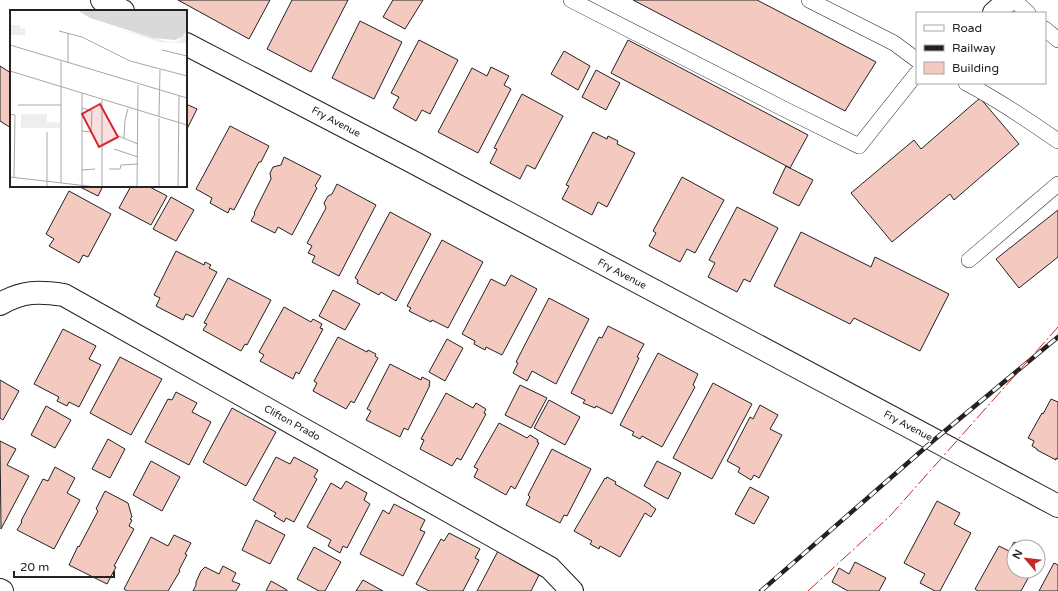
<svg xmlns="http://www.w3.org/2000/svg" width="1058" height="591" font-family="'Varela Round',sans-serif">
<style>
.building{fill:#f3c9c0;stroke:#222}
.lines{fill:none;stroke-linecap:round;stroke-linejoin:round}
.lane-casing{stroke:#222;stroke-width:16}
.street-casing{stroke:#222;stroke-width:24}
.lane{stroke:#fff;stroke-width:15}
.street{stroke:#fff;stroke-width:22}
.rail-casing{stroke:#222;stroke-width:4.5}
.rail{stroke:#fff;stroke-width:3;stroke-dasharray:9;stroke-linecap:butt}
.power{stroke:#c62828;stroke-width:1;stroke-dasharray:14 3 2 3;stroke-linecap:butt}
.labels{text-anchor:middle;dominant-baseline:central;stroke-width:3;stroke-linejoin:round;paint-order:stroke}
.street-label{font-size:10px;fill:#222;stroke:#fff}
.inset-road{fill:none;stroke:#a7a7a7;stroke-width:1}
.view{fill:#d62828;fill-opacity:0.15;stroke:#d62828;stroke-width:2}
.inset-edge{fill:none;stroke:#222;stroke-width:2}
</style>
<rect width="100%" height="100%" fill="#fff"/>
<!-- building -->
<path class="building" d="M178,0H270L249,39Z
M292,0H348L311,72L267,49Z
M393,0H423L405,29L383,17Z
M633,0H757L876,62L845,111Z
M360,21L402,42L374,99L332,78Z
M419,40L458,60L430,114L422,110L416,121L393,108L399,97L391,93Z
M628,40L808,135L790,168L611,73Z
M564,51L590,66L578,90L551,74Z
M0,66L11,73V128L0,121Z
M491,67L509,76L504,85L511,89L478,153L438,132L472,68L487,76Z
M596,70L620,83L606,110L582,97Z
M522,94L563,116L535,169L527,165L520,179L490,163L497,149L494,148Z
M980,98L1019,144L954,200L950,194L892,242L851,193L914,140L921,149Z
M186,104L197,109L186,131Z
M230,126L269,146L261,162H259L234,210L230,208L228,213L210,203L212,198L196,189Z
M593,132L607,139L608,136L618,141L617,144L635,153L607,207L598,202L592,215L562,199L569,186L566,185Z
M284,157L321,176L315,186L317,188L292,235L278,227L275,233L251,221L255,214L254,213L271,179L270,173L273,167L281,165Z
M786,166L813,180L799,206L773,193Z
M682,177L724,200L695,253L687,249L680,262L649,246L656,233L653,231Z
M337,184L376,205L339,276L312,262L315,256L308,253L312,246L307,243L326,208L324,203L328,196L332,194Z
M78,186H103L98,196Z
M131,186H148L167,196L151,225L119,208Z
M69,191L111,214L88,257L83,255L79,263L49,246L54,239L46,234Z
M171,197L194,210L176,241L153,229Z
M737,207L778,228L750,282L744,279L737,292L708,277L715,263L709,260Z
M1058,210V257L1019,288L996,259Z
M390,212L431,234L396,301L381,292L379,295L357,283L358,280L355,278Z
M801,232L871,267L875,257L949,294L920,351L854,318L850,324L774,286Z
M442,240L483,262L448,328L432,320L431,322L409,311L411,308L407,306Z
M176,251L204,265L205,262L211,265L209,268L217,272L193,317L186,314L183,320L156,306L160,298L154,295Z
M511,275L537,289L502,355L486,347L485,350L474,344L475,341L462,334L491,279L505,286Z
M228,278L271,300L247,345L245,344L241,351L203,330L207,324L204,323Z
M333,290L360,304L345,330L319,316Z
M549,298L589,319L556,384L532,371L527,381L513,373L518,363L516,362Z
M284,307L311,322L313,319L322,324L320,328L323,329L299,374L296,372L293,379L260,361L264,355L259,352Z
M608,326L644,344L637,357L639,358L612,414L596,406L595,408L583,403L585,400L571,393L599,337L602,338Z
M63,329L96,346L89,359L101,365L79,407L69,402L67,406L57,401L59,397L34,384Z
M338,337L367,352L368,350L376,354L375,356L378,358L354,403L351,401L346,409L313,391L317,383L314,381Z
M447,339L463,348L445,381L429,372Z
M658,353L698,374L693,385L695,387L662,447L642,436L640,439L632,435L634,432L620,425Z
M120,357L162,379L131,435L90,413Z
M390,364L421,380L422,377L430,381L429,385H430L408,430L404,428L400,437L366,420L371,411L367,409Z
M0,380L19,391L3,420L0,418Z
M713,383L752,404L712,479L673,458Z
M520,385L547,398L531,428L505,415Z
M176,392L197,403L192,412L211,422L189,465L145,442L168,399L172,400Z
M446,393L473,408L476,403L486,409L484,413L486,414L461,460L457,458L452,466L420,449L424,440L421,439Z
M1051,399L1058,402V459L1056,458V460L1037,450V449L1032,446L1034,441L1028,438L1042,413L1043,414Z
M549,400L580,417L565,445L534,428Z
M760,405L778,415L770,429L782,435L759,478L754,475L751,480L738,472L740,468L727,461L750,417L753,419Z
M46,406L71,420L55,448L31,435Z
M232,408L276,432L246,486L203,462Z
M499,423L527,438L530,435L538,440L537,442L539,443L515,489L511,486L506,495L474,477L478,469L474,467Z
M108,439L125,449L110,478L92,469Z
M0,441L16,449L7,465L29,476L1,529Z
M552,449L591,469L567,516L564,515L560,523L526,505L530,497L528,495Z
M276,457L290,464L294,457L318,470L314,477L317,479L294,522L286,518L284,522L274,516L276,513L253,500Z
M151,461L180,477L162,511L133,495Z
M657,461L681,473L668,499L644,486Z
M55,467L75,478L67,493L80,500L54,549L17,530L22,522L21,521L43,479L48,481Z
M607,477L616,482L615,484L650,504V505L656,509L651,517L645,513L620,557L600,546L599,549L590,544L592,541L574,531L605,478L606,479Z
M346,481L367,493L364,500L370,504L347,548L343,546L340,553L328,546L331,540L307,527L331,483L341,489Z
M750,487L769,497L754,524L735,514Z
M105,491L128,503L132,517L130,519L132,520L129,526L134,529L114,566L116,567L107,584L69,565L78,546L79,547L98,511L96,509Z
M937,501L960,513L954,524L971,533L940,591H935L920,583L925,574L904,563Z
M394,504L425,520L420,530L425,532L403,576L360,554L383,510L389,514Z
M256,520L285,535L270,564L242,550Z
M449,533L480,549L475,558L479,560L463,591H429L416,584L441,539L444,541Z
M174,535L191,543L185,554L187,555L179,570L180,571L168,591H127L124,589L151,537L168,546Z
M1014,542L1023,547H1014V571H1032L1021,591H978L975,589L999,546L1009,551Z
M314,547L341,562L325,591H319L297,579Z
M498,551L540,573L531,591H477Z
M855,562L886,578L879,591H848L832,582L839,568L849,574Z
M1054,563L1058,565V591H1039Z
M223,566L236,573L232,581L240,584L236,591H193L196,585V582L201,571L205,567L219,574Z
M363,580L383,591H356Z
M271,581L287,590V591H266Z"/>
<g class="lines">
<!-- lane casing -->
<g class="lane-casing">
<path id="lane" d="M571,0L784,109L859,146L917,73
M809,0L894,43L917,60
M1014,0L1028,13
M1045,29L1058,40
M966,83C998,100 1028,120 1058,141
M969,260L1058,184"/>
</g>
<!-- street casing -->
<g class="street-casing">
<path id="street" d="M102,0L123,11
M994,13L1009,0
M186,44L409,160L1058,506
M0,304C23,291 38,291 64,295L550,568L572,591
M0,590L2,591"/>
</g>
<!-- lane -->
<use href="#lane" class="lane"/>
<!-- street -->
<use href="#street" class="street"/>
<!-- rail casing -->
<g class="rail-casing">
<path id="rail" d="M761,591L934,440L1058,337"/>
</g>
<!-- rail -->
<use href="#rail" class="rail"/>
<!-- power -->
<path class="power" d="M808,591L890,516L1058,327"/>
</g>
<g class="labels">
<!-- street labels -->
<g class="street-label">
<text transform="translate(336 122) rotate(28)">Fry Avenue</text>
<text transform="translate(622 274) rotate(28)">Fry Avenue</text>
<text transform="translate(292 423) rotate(29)">Clifton Prado</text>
<text transform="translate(908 426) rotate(28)">Fry Avenue</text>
</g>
</g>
<!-- overview -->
<g transform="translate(10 10)">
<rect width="177" height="177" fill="#fff"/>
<path d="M0,15H10V18L15,19V25H1L0,33ZM108,19L160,32L169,31L177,20V33L150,32ZM11,104H37V112L50,113V118H11Z" fill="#eee"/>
<path d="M67,0H177V20L172,27L165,30L143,28L80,8Z" fill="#d9d9d9"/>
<path class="inset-road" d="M49,21L72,27L120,51L177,66M58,23V53M0,35L177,88M152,40L177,46M51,51V173M0,61L177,115M72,83V175M92,90V177M8,95H51M72,98L82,101L81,122L72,121M0,104L5,105L4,167M149,106L150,60M149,108V177M106,125L128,134M114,128L115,110L118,99M104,139L128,147M99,159H110L111,155L128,154M72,160L85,159M0,167L86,177M37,177V122M127,177L128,75M168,177L169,86"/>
<path class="view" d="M90,94L108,127L89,137L72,104Z"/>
<rect width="177" height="177" class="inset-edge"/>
</g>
<!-- legend -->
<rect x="916" y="12" width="130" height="72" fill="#ffffff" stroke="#a7a7a7"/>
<rect x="924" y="25" width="20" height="6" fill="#ffffff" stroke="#a7a7a7"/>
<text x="952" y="32" font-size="12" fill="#222222">Road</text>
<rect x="924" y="45" width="20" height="6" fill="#222222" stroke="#a7a7a7"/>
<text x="952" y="52" font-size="12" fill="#222222">Railway</text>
<rect x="924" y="62" width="20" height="12" fill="#f3c9c0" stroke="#a7a7a7"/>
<text x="952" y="72" font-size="12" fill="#222222">Building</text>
<!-- north arrow -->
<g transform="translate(1026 559) rotate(298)"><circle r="19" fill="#ffffff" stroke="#a7a7a7"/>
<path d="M0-3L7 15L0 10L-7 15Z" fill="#c62828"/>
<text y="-6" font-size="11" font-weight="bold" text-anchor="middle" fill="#222222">N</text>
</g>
<!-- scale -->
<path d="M14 571v6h100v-6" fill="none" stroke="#222222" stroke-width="2"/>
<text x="20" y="571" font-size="12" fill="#222222" stroke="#ffffff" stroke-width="3" paint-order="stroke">20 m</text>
</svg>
